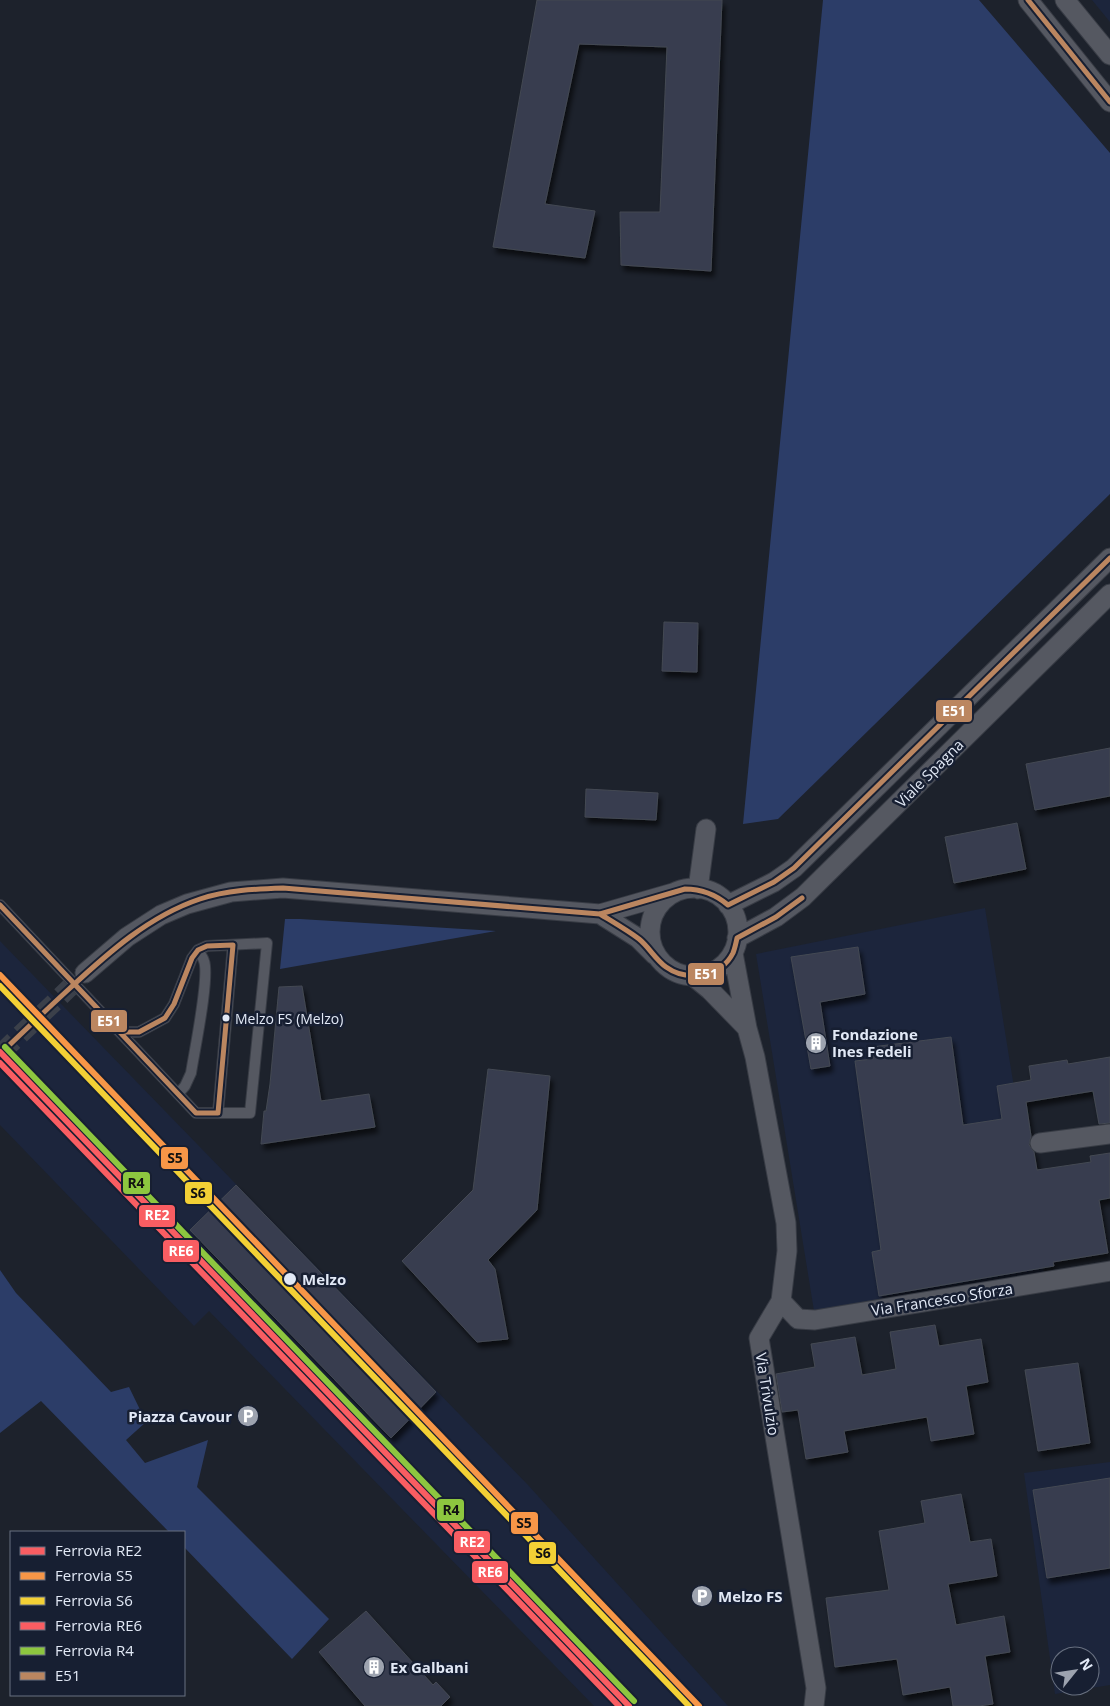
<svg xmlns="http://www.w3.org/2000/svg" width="1110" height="1706" font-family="'Open Sans',sans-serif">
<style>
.built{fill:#1c253c;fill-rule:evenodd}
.green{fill:#2c3d68}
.building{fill:#373d4f;stroke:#444953;filter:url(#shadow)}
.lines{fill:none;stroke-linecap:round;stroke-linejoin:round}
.street-tunnel{stroke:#3b404a;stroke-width:19;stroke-dasharray:19 9;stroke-linecap:butt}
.lane-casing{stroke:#383c45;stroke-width:12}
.street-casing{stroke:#383c45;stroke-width:21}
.lane{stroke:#555861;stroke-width:10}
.street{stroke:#555861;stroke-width:19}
.bus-1-casing{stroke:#171f32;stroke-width:9}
.bus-1{stroke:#bb8660;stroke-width:5}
.rail-1-casing{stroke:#171f32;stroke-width:10}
.rail-2-casing{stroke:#171f32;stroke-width:10}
.rail-3-casing{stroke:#171f32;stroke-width:10}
.rail-4-casing{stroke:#171f32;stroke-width:10}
.rail-5-casing{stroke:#171f32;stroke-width:10}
.rail-1{stroke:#f95d62;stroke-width:6}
.rail-2{stroke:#f79647;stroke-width:6}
.rail-3{stroke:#f3d035;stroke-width:6}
.rail-4{stroke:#f95d62;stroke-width:6}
.rail-5{stroke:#8dc63f;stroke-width:6}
.bus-dot{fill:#e2e9f6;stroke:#171f32;stroke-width:2}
.labels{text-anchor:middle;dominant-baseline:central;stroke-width:5;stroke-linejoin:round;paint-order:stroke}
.bus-label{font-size:14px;fill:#e2e9f6;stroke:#171f32;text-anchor:start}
.street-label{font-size:15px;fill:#e2e9f6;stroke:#171f32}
.poi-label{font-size:15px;font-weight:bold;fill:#e2e9f6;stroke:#171f32;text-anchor:start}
.stop-label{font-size:15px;font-weight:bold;fill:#e2e9f6;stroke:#171f32;text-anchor:start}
.line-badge{stroke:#171f32;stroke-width:2}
.badge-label{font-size:14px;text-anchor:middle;font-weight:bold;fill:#fff}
.pale-badge-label{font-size:14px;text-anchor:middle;font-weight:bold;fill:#111}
</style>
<defs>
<filter id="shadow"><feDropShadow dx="3" dy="5.5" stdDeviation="2.5" flood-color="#0009"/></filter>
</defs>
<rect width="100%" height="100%" fill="#1d222c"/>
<!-- built -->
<path class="built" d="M1092,0H1110V22Z
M985,908L1044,1273L815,1317L756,954Z
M0,941L528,1485L728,1706H594L209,1311L194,1326L0,1125Z
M1110,1462V1685L1055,1694L1024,1473ZM1060,1656H1090V1686H1060Z"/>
<!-- green -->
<path class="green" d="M823,0H979L1110,153V494L778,819L743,824Z
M285,919H300L496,931L280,969Z
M0,1270L16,1293L111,1392L129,1387L146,1422L126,1440L145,1463L208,1440L197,1487L329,1619L292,1659L184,1547V1532H169L41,1401L0,1433Z"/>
<!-- building -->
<path class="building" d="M537,0H722L711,271L621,265L620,212H660L667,47L579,44L545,204L595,211L585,258L493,247Z
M664,622L698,623L697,672L662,671Z
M1110,748V796L1035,810L1026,764Z
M586,789L658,793L656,820L585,817Z
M1017,823L1026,869L954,883L945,837Z
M858,947L865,994L820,1002L830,1066L811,1069L791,957Z
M302,986L321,1101L369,1094L375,1127L261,1144L264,1111H266L270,1084L279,987Z
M951,1037L963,1125L1002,1119L997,1086L1031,1080L1029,1066L1067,1060L1068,1064L1110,1057V1123L1099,1124L1093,1091L1026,1102L1031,1136L1029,1145L1034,1152L1037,1170L1091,1162L1090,1156L1110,1153V1198L1099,1200L1108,1253L1053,1262L1054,1266L879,1296L872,1252L881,1250L855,1061L873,1059L872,1047Z
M488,1069L550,1076L537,1210L488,1260L495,1269L508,1339L477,1342L402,1261L473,1190Z
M236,1185L436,1392L391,1438L190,1230Z
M935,1325L939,1346L981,1339L988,1382L966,1386L974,1434L931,1441L927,1417L844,1431L848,1452L806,1459L798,1410L782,1412L776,1374L815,1367L811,1344L855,1337L862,1375L896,1369L890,1332Z
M1078,1363L1090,1443L1038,1451L1025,1370Z
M1110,1478V1568L1047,1578L1033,1490Z
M961,1494L970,1542L991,1539L997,1576L948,1584L956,1625L1004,1616L1010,1652L985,1656L993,1704L979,1706H953L950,1687L903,1695L897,1659L835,1667L826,1598L889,1590L879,1531L925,1523L921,1501Z
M366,1611L433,1685L436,1682L450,1697L441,1706H365L319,1652Z"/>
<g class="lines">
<!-- street-tunnel -->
<path class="street-tunnel" d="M0,1054L85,973"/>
<!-- lane casing -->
<g class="lane-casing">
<path id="lane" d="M0,905L196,1113H250L267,943L207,946L198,950L192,958L174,1004L165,1018L139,1032H120
M178,1094L185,1086L191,1073C194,1053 210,977 204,961C203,957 200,954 198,950
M218,1113L233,945"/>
</g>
<!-- street casing -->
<g class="street-casing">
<path id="street" d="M1028,0L1110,102
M1065,0L1110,55
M650 932a44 44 0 1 1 88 0a44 44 0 1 1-88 0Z
M698,889L706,829
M728,905L774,882L794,868L1110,558
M600,914L638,938L655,955
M737,938L776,917L803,897L1110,594
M733,953L747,1028L755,1057L786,1223L787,1251L781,1301L759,1338L816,1688L814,1706
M85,973L127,937L161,915L187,904L231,892L283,888L600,914L673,893
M694,977L710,990L747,1028
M1040,1143L1110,1134
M781,1301L798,1319L815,1320L1110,1271"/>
</g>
<!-- lane -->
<use href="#lane" class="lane"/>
<!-- street -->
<use href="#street" class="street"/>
<!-- bus-1 casing -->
<g class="bus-1-casing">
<path id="bus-1" d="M1028,0L1110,102
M0,905L196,1113H218L233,945L207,946L198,950L192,958L174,1004L165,1018L139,1032H120
M600,914C613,922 627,930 639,939C649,947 655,959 666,967C687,982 721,977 733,953C735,948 736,943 737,938L776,917L802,898
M0,1054C23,1032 46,1010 69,989C108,953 149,916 200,899C227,890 255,889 283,888L600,914L685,889C702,889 715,894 728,905L774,882L794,868L1110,558"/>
</g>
<!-- bus-1 -->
<use href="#bus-1" class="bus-1"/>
<!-- rail-1 casing -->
<g class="rail-1-casing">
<path id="rail-1" d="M0,1052L629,1706"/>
</g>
<!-- rail-2 casing -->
<g class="rail-2-casing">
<path id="rail-2" d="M0,975L699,1706"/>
</g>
<!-- rail-3 casing -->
<g class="rail-3-casing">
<path id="rail-3" d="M0,986L689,1706"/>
</g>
<!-- rail-4 casing -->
<g class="rail-4-casing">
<path id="rail-4" d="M0,1063L619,1706"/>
</g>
<!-- rail-5 casing -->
<g class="rail-5-casing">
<path id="rail-5" d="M5,1047L634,1701"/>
</g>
<!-- rail-1 -->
<use href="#rail-1" class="rail-1"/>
<!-- rail-2 -->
<use href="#rail-2" class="rail-2"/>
<!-- rail-3 -->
<use href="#rail-3" class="rail-3"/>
<!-- rail-4 -->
<use href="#rail-4" class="rail-4"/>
<!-- rail-5 -->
<use href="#rail-5" class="rail-5"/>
</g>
<!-- icons -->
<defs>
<g id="building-disc" transform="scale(1.125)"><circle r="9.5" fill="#9da3af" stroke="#171f32"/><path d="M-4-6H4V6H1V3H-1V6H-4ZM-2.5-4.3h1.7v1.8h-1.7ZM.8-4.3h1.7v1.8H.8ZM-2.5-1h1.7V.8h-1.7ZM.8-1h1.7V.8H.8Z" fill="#fff"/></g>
<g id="parking-disc" transform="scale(1.125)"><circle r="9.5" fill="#9da3af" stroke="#171f32"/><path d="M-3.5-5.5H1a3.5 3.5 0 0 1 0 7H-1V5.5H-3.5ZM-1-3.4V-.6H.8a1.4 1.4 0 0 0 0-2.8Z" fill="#fff"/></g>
</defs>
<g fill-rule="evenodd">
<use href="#building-disc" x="816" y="1043"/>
<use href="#parking-disc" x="248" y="1416"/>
<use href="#parking-disc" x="702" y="1596"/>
<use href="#building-disc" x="374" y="1667"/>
</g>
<!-- markers -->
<g class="bus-dot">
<circle cx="226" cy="1018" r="4.5"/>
<circle cx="290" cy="1279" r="7"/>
</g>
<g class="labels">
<!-- bus labels -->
<g class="bus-label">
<text x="235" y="1018">Melzo FS (Melzo)</text>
</g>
<!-- street labels -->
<g class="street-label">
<text transform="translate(929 773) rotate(-45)">Viale Spagna</text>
<text transform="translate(942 1299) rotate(-9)">Via Francesco Sforza</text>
<text transform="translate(768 1394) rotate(81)">Via Trivulzio</text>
</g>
<!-- poi labels -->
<g class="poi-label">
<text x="832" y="1034">Fondazione<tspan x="832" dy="17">Ines Fedeli</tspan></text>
<text x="232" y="1416" text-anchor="end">Piazza Cavour</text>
<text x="718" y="1596">Melzo FS</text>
<text x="390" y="1667">Ex Galbani</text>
</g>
<!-- stop labels -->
<g class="stop-label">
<text x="302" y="1279">Melzo</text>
</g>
</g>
<g class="line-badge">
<rect x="935" y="699" width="38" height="24" rx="5" fill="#bb8660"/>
<rect x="687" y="962" width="38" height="24" rx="5" fill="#bb8660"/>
<rect x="90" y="1009" width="38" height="24" rx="5" fill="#bb8660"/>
<rect x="160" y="1146" width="29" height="24" rx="5" fill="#f79647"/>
<rect x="122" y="1171" width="29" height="24" rx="5" fill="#8dc63f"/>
<rect x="184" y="1181" width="29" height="24" rx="5" fill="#f3d035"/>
<rect x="138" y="1204" width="38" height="24" rx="5" fill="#f95d62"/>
<rect x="162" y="1239" width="38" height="24" rx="5" fill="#f95d62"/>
<rect x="436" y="1498" width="29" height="24" rx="5" fill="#8dc63f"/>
<rect x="510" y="1511" width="29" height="24" rx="5" fill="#f79647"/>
<rect x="453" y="1530" width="38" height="24" rx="5" fill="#f95d62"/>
<rect x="528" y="1541" width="29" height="24" rx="5" fill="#f3d035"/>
<rect x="471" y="1560" width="38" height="24" rx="5" fill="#f95d62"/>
</g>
<g class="badge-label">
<text x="954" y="716">E51</text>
<text x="706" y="979">E51</text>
<text x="109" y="1026">E51</text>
<text x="157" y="1220">RE2</text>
<text x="181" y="1256">RE6</text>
<text x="472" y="1547">RE2</text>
<text x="490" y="1577">RE6</text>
</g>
<g class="pale-badge-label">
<text x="175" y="1163">S5</text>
<text x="136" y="1188">R4</text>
<text x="198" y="1198">S6</text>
<text x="451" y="1515">R4</text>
<text x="524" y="1528">S5</text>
<text x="543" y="1558">S6</text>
</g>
<!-- legend -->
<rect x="10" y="1531" width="175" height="165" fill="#171f32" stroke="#687080"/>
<rect x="20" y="1547" width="25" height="8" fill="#f95d62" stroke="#687080"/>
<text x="55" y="1556" font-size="15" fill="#e2e9f6">Ferrovia RE2</text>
<rect x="20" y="1572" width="25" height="8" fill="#f79647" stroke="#687080"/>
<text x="55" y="1581" font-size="15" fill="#e2e9f6">Ferrovia S5</text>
<rect x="20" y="1597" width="25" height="8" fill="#f3d035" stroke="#687080"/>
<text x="55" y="1606" font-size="15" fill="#e2e9f6">Ferrovia S6</text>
<rect x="20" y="1622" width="25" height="8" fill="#f95d62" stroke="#687080"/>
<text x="55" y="1631" font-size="15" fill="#e2e9f6">Ferrovia RE6</text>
<rect x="20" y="1647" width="25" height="8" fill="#8dc63f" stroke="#687080"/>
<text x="55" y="1656" font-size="15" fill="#e2e9f6">Ferrovia R4</text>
<rect x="20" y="1672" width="25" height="8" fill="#bb8660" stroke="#687080"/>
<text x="55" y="1681" font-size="15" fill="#e2e9f6">E51</text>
<!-- north arrow -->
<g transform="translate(1075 1671) rotate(60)"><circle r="24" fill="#171f32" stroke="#687080"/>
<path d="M0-4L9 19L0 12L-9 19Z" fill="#9da3af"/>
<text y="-8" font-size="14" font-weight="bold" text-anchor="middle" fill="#e2e9f6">N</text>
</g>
</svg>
